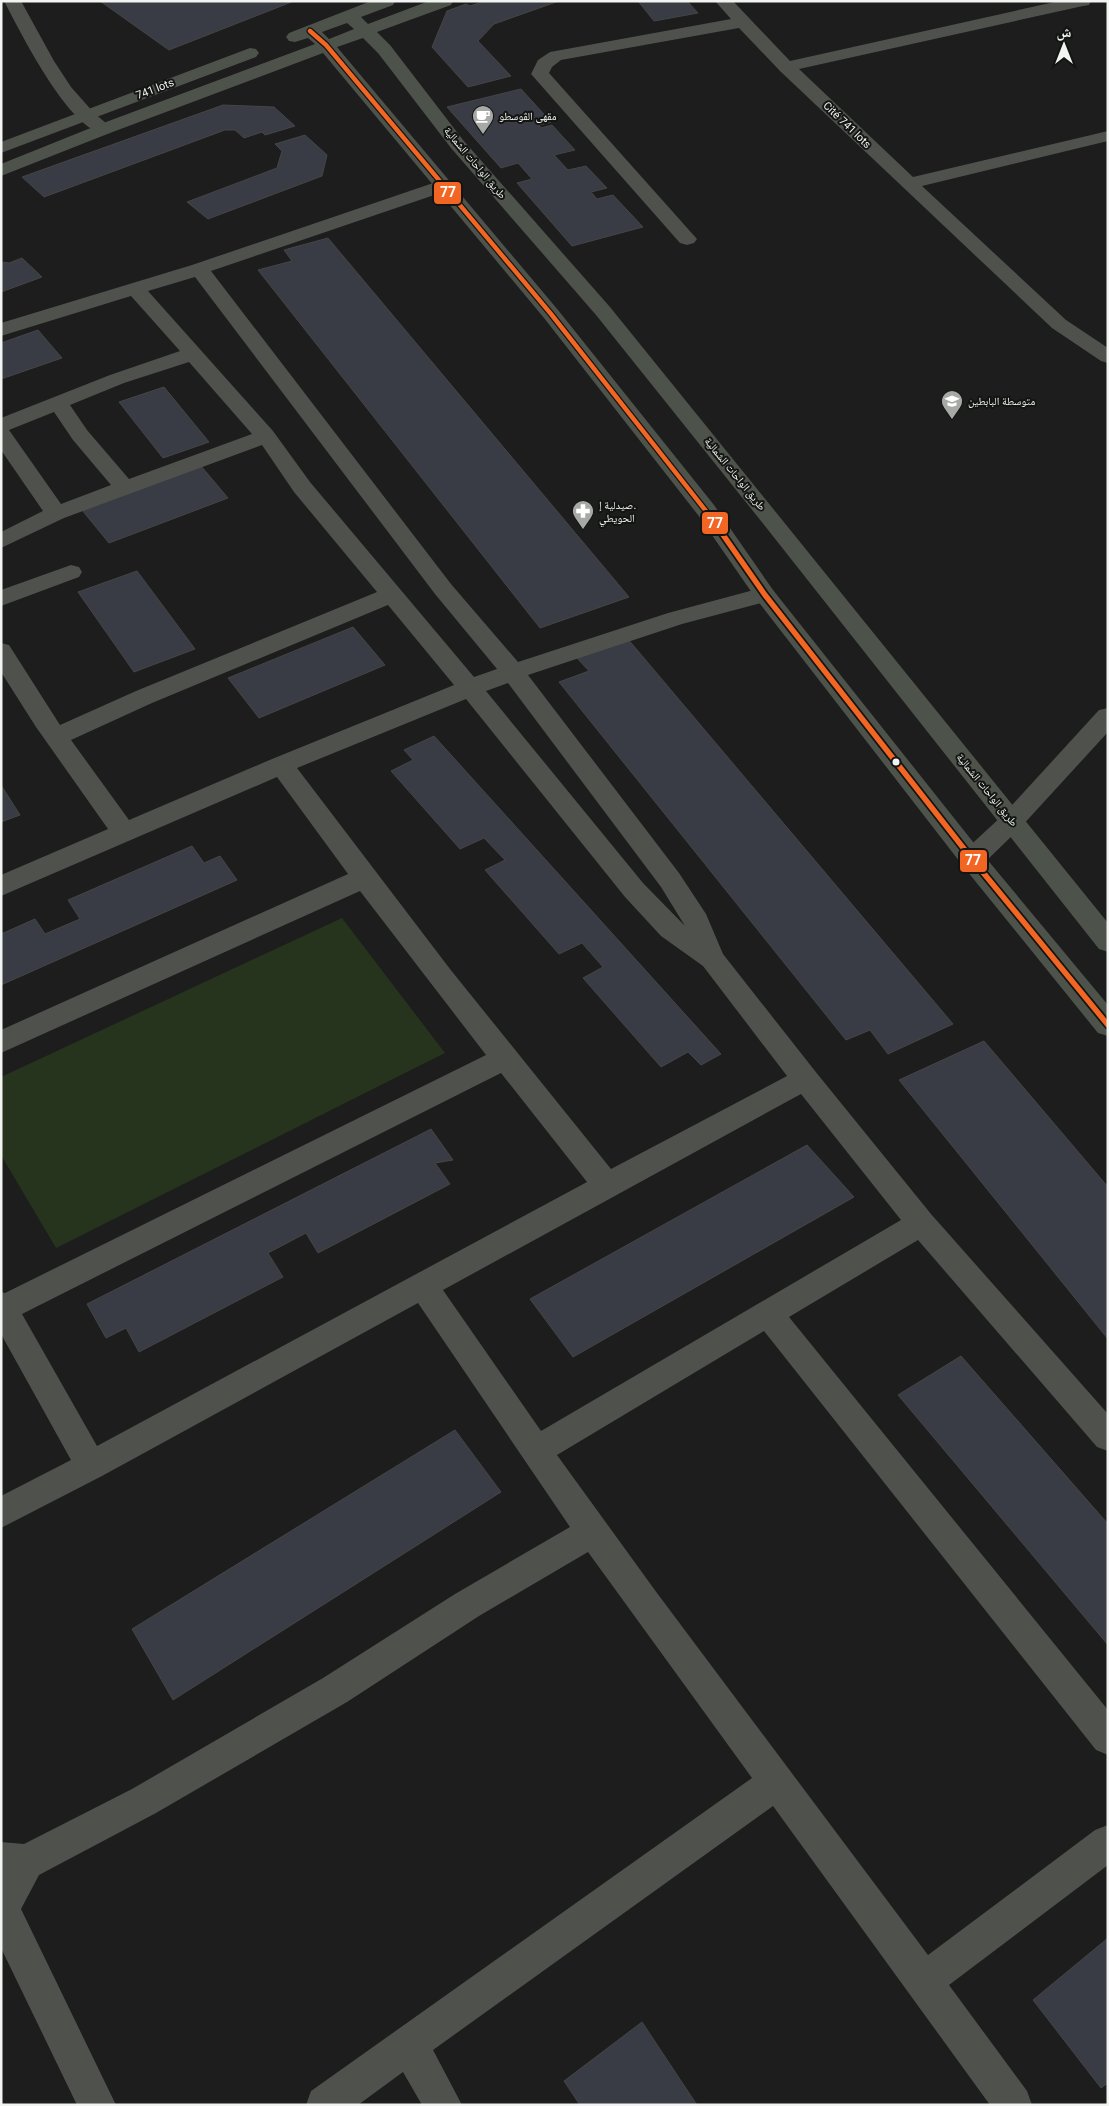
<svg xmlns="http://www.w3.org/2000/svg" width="1109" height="2106" font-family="Roboto,'Noto Naskh Arabic',sans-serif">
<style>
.green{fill:#26341e}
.building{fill:#393c44;stroke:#454545}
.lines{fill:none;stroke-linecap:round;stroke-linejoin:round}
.street{fill:#4e514c;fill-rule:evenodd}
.secondary{fill:#4d524b;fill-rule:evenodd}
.bus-1-far1-casing{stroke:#131512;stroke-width:7}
.bus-1-casing{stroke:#131512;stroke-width:9}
.bus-1-far1{stroke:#f26522;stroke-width:4.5}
.bus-1{stroke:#f26522;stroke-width:5.5}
.bus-dot{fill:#f2f4f2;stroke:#131512;stroke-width:2}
.labels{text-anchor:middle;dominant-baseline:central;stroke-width:4;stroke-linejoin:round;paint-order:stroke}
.far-street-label{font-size:11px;fill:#f2f4f2;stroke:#131512}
.far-poi-label{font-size:11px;fill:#f2f4f2;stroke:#131512;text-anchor:start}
.line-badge{stroke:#131512;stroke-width:2}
.badge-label{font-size:14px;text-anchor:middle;font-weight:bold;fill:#fff}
</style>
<rect width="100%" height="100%" fill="#1c1d1c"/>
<!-- green -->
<path class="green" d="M342,918L445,1053L56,1248L1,1155V1077Z"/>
<!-- building -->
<path class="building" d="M100,1H294L169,50Z
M485,1H559L494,24L478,41L511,76L468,87L432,47L447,11L466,4L470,6Z
M638,1H687L698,13L654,21Z
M521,89L551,122L539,125L541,128L552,125L575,150L554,155L568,170L586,166L607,188L591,192L597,199L613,195L643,227L572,246L517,183L532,179L518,163L501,168L447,107Z
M223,105L274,107L295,126L265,135L262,132L244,138L235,130H225L44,197L22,177Z
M305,135L327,155L322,176L208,219L187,202L277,168L282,151L275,144Z
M328,238L629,597L540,628L258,270L292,261L284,250Z
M22,258L42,277L1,292V262L9,263Z
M38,330L62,358L1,379V343Z
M164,387L209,442L163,458L119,402Z
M201,466L228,498L109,543L82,510Z
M137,571L195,649L134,672L78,592Z
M353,627L385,665L259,718L228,678Z
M627,638L953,1024L888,1054L870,1030L846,1040L559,682L589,671L576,657Z
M434,736L721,1054L701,1065L688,1052L661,1067L583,978L603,967L582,943L559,954L485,870L505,860L484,838L460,849L391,771L413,760L404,750Z
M1,785L20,815L1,822Z
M192,846L204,863L220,856L237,880L1,985V934L35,919L45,934L80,919L68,900Z
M984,1041L1108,1187V1339L899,1080Z
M431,1129L453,1160L435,1163L450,1184L318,1253L306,1233L268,1253L283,1277L139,1352L126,1328L106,1338L87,1304Z
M807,1145L854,1197L573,1357L530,1299Z
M961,1356L1108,1524V1645L898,1395Z
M455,1430L501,1492L173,1700L132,1629Z
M1108,1938V2083L1101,2088L1033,2000Z
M642,2022L697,2105H580L564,2081Z"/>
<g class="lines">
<!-- street -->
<path class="street" d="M4,1H21L54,61L71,87L94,113L113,129L110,133C74,142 19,29 4,1Z
M715,1H733L790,61L1059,1H1091L1089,5L1083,6L799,69L913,177L1108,131V141L922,186L1066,320L1108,348V363L1101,361L1052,328L780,71L739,28L561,60L552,67L549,73L697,239L694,243L687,245L680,243L531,74L538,60L550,52L731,19Z
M442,180L449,182L451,186L449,190L211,271L451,584L518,662L668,613L765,587L773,590L776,595L773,600L682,624L528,675L679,873L706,914L723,954L815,1071L931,1214L1108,1414V1451L1097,1447L918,1240L789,1317L1108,1710V1755L1096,1750L764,1331L557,1455L657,1593L928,1955L1095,1830L1108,1825V1865L949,1985L1027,2091L1032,2105H990L773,1806L433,2050L462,2105H422L403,2072L358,2105H306L311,2091L752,1778L588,1552L479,1616L347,1702L156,1813L39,1875L21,1909L116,2105H77L1,1948V1842L24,1844L132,1789L323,1678L455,1594L570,1527L418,1303L102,1476L1,1528V1496L71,1460L1,1334V1292L5,1293L486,1055L360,891L1,1053V1030L348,874L277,777L1,896V875L108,829L36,727L1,672V643L9,645L60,725L136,691L377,592L294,492L262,445L64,518L1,548V532L43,511L1,450V418L110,375L180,351L131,296L1,336V323L192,265ZM195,277L435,594L497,669L474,677L310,482L273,431L148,291ZM189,362L252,434L129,479L87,430L70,405L124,383ZM54,412L73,440L111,485L61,504L9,430ZM388,605L454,685L272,759L129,820L71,740L152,703ZM508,683L661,887L685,926L643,883L486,691ZM466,699L625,897L661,936L703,966L787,1076L611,1169L450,969L297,768ZM501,1073L587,1182L97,1446L22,1314ZM801,1094L901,1220L541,1431L443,1290Z
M71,565L79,567L82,572L79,577L1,606V590Z
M1108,708V732L1021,827L981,866L972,868L963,866L959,859L963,852L1003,815L1099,710Z"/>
<!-- secondary -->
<path class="secondary" d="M371,1H395L393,5L361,17L368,24L429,1H453L451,5L377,32L390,45L463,140L610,307L1108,923V952L1099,949L757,516L596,315L451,148L378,53L363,38L337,47L558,310L714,505L773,590L981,852L1108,1005V1036L1098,1033L963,866L757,600L698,515L544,318L323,53L110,133L1,176V164L98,125L315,44L308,38L295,42L289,41L286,37L289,33ZM347,23L354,29L329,39L322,32Z
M250,48L256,49L259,53L256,57L1,153V142Z"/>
<!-- bus-1-far1 casing -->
<g class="bus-1-far1-casing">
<path id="bus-1-far1" d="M310,31L326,45L551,314L713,520"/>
</g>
<!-- bus-1 casing -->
<g class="bus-1-casing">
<path id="bus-1" d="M712,519L765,595L972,859L1108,1025"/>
</g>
<!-- bus-1-far1 -->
<use href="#bus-1-far1" class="bus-1-far1"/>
<!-- bus-1 -->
<use href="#bus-1" class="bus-1"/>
</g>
<!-- icons -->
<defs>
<g id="cafe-pin" transform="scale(1.125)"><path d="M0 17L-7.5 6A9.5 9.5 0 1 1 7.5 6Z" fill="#a7a9a7" stroke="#131512"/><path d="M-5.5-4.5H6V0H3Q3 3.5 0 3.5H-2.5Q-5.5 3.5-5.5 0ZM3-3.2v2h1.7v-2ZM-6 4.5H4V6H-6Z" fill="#fff"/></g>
<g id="school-pin" transform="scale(1.125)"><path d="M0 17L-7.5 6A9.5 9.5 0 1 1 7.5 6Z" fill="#a7a9a7" stroke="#131512"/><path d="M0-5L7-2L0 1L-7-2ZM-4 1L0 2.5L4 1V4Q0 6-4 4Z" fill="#fff"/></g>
<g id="pharmacy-pin" transform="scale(1.125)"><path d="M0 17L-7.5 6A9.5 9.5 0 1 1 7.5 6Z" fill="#a7a9a7" stroke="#131512"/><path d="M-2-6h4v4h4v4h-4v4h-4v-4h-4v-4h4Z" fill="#fff"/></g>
</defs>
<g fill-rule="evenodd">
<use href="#cafe-pin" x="483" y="116"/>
<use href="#school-pin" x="952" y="401"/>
<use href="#pharmacy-pin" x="583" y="511"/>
</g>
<!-- markers -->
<circle class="bus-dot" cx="896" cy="762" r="4.5"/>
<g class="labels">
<!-- far-street labels -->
<g class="far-street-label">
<text transform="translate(155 89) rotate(-21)">741 lots</text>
<text transform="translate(847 125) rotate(44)">Cité 741 lots</text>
<text transform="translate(475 163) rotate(50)">طريق الواحات الشمالية</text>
<text transform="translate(735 474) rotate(51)">طريق الواحات الشمالية</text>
<text transform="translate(987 790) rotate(51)">طريق الواحات الشمالية</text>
</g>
<!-- far-poi labels -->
<g class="far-poi-label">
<text x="499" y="116">مقهى الڨوسطو</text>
<text x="968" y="401">متوسطة البابطين</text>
<text x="599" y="505">صيدلية إ.<tspan x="599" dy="13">الحويطي</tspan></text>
</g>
</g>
<g class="line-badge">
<rect x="433" y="181" width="29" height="24" rx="5" fill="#f26522"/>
<rect x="701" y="511" width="28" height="24" rx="5" fill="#f26522"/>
<rect x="959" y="849" width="29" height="24" rx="5" fill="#f26522"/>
</g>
<g class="badge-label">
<text x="448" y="197">77</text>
<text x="715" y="528">77</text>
<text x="973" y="865">77</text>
</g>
<!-- border -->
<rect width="1109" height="2106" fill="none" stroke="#f2f4f2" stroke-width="5"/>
<!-- north arrow -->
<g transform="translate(1064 45)" stroke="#131512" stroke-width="4" paint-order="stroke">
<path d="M0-4L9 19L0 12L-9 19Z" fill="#f2f4f2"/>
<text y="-8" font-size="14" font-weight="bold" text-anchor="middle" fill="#f2f4f2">ش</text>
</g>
</svg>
